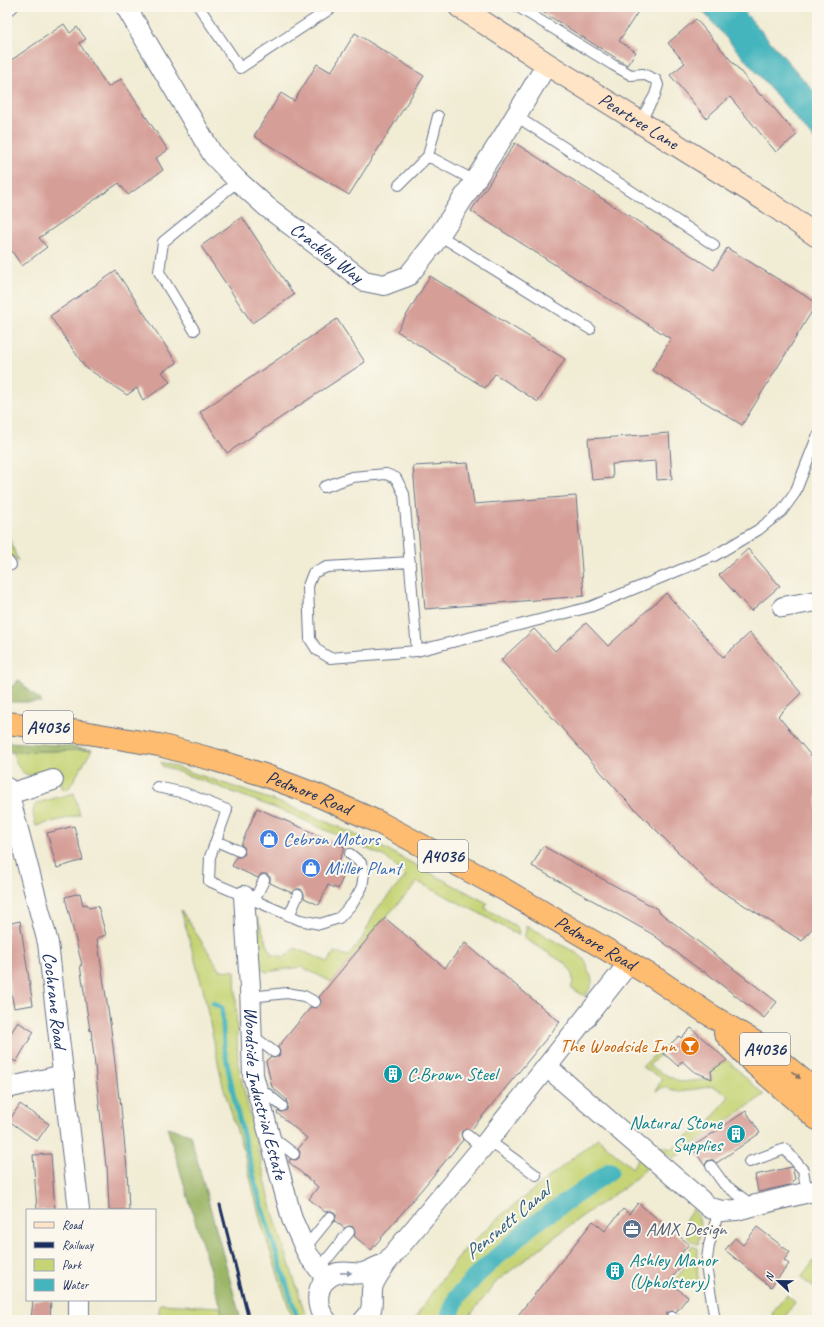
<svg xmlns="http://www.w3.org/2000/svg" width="824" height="1327" font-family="Caveat,sans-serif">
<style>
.green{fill:#c6d476;stroke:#70826a}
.forest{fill:#9cb667;stroke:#5c7262}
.water{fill:#45b5bd;stroke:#30728e}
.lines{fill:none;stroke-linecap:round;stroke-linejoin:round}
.stream{stroke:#45b5bd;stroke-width:5}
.canal{stroke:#45b5bd;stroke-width:18}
.building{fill:#d59e97}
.lane-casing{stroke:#667187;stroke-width:12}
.street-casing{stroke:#667187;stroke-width:22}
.secondary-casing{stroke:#667187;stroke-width:24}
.highway-casing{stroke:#667187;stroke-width:24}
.lane{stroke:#fff;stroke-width:10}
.street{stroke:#fff;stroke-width:20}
.secondary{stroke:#ffe4c6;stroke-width:22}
.highway{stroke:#febc70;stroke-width:22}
.rail{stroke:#1b2f5e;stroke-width:3}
.oneway{fill:#816e66}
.oneway2{fill:#8d97ae}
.labels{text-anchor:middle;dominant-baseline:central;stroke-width:4;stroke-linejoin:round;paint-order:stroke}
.shield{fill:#fbf7ec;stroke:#5e6b89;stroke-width:1}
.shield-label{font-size:18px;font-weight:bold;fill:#1b2f5e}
.street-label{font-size:19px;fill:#1b2f5e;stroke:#fbf7ec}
.shop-label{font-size:19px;fill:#366cbe;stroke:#fbf7ec;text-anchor:start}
.food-label{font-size:19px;fill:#c56008;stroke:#fbf7ec;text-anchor:end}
.culture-label{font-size:19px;fill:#0d838f;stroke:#fbf7ec;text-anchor:start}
.service-label{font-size:19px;fill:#4e5e75;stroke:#fbf7ec;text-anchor:start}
.water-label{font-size:20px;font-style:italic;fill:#2a5e7f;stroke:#fbf7ec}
</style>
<rect width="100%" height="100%" fill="#fbf7ec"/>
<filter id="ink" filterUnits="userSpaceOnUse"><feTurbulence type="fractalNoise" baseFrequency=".025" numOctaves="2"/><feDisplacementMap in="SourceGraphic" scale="8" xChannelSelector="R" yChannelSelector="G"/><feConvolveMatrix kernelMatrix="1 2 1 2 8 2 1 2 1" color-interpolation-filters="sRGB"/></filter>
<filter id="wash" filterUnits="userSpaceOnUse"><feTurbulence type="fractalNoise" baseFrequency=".012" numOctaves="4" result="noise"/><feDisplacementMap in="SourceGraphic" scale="16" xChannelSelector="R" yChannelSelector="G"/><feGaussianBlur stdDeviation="0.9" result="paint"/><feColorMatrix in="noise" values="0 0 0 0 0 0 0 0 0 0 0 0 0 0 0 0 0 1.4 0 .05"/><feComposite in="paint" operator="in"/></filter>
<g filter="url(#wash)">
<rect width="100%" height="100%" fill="#f1ecd4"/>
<!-- green -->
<path class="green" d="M7,532L18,561L7,553Z
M92,750L69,788L63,790L58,770C34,778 20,782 13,752Z
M161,762L284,804L320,819L374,843L487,903L485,908L517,927L519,932L518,935L479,913L418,882L385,918L332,982L301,967L266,972L257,966L254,921L257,916L271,954L285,957L295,948L328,962L334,952L348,956L362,939L376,910L406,876L385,857L288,813L217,786L162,766Z
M74,793L80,815L36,826C34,817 30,810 37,803Z
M181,910L220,970L235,971L238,1064L272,1209L307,1320H293L262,1226L244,1153L223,1086L203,989Z
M526,925L578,954C584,959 588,963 588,972C596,980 590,988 585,996L571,988L573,982L572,973L566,964L524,938L526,931Z
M657,1052L660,1054L649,1066L680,1082L712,1079L711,1071L727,1060L764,1095L674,1158L658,1149L661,1146L671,1149L711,1120L729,1096L713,1086L680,1092L664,1087L656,1091L662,1078L642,1067Z
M598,1138L632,1168L639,1157L648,1167L629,1184L581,1217L497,1281L472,1313L469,1320H414L435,1288L466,1248L503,1214Z
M693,1209C703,1220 700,1231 698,1244L692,1242L687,1237L693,1228L685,1221Z
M692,1246L698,1248L697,1271L699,1283L683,1288L674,1281L691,1260L685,1255Z
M817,1257V1290L801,1278Z
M787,1295L795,1302L783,1320H778L772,1315L774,1310Z
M160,1304L221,1307L222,1320H158Z"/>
<!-- forest -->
<path class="forest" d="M18,680L42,702H7V686H14Z
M7,742L59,745L92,750L7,752Z
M167,1127L190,1134L241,1320H222L221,1307Z"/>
<!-- water -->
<path class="water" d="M699,7H740L817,95V143L773,91Z"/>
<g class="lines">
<!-- stream -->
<path class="stream" d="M213,1003L222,1008L224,1047L235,1103L262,1208L298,1320"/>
<!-- canal -->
<path class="canal" d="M448,1320L457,1297L479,1273L530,1227L610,1171"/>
</g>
<g id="blocks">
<!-- building -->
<path class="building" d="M535,7H641L619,41L636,52L627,65Z
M696,19L761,96L762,94L797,135L776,152L730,97L706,118L670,75L685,63L668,43Z
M64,24L70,33L77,27L86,39L79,43L108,87L121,79L168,150L156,158L163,170L128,195L119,183L39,238L47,247L22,266L7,244V63Z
M355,33L424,76L349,195L254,136L281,93L294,101L317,64L331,72Z
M515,143L714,270L727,248L817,303L742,425L652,370L671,339L471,211Z
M242,217L294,295L252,323L201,246Z
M116,271L177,363L162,372L170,382L143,401L137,388L127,395L85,367L50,316Z
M430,276L565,359L538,402L495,374L485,388L397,331Z
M337,319L365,362L227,453L200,412Z
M669,433L672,479L657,480L656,461L612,464L613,478L592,480L588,439Z
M468,463L474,504L576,496L584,596L425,609L413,466Z
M748,549L780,586L751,611L719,575Z
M666,593L723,657L750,633L801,693L778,716L817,763V922L802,941L710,884L625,799L501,660L534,629L555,651L586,623L608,646Z
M257,808L345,847L337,866L346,870L338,889L328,885L319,905L304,898V894L301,889H297L292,893L270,883V877L266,874H261L258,878L232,866L236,857H240L245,854L244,847L241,845Z
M74,826L83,860L57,868L47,833Z
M543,846L659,910L658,911L777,1002L764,1018L704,971L703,972L652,934L532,866Z
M80,893L83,905L87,904L89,908L98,906L106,935L97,938L111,1029L119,1098L120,1097L127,1169L129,1210H109L107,1166H106L91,1030L90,1031L80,965H82L65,897Z
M385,918L445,968L465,943L560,1022L471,1130L468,1129L462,1131L461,1134L463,1140L371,1250L354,1236L355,1233L353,1227L350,1226L344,1228L335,1221L336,1215L334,1212L331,1211L325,1212L309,1199L318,1187L289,1162L290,1159L296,1160L299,1158L300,1152L298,1149L307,1138L277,1113L278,1111L281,1112L287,1110L288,1104L286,1101L287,1100L272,1087L266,1061L270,1057L274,1058L279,1056L280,1052L278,1047L311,1007L316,1008L320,1005L321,1001L319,997Z
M20,921L33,1005L14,1008L7,971V924Z
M18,1022L34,1032L16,1062L7,1056V1039Z
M691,1028L727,1060L711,1071L712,1079L693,1071L682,1061L678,1066L662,1052L679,1036L681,1038Z
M20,1104L49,1124L37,1141L9,1121Z
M746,1111L760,1133L718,1162L716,1163L713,1160H710L707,1161L705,1166L692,1147Z
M51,1154L55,1210H37L33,1155Z
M792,1167L795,1179L790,1185L758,1192L755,1175Z
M638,1203L689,1244L680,1255L686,1260L669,1282L688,1297L676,1312L672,1311L667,1313L666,1317V1320H514L593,1221L605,1231L623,1209L629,1214Z
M757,1227L790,1252L784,1260L789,1264L771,1287L725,1250L735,1238L743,1245Z
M33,1300H51L50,1320H31Z"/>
</g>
</g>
<g filter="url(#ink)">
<use href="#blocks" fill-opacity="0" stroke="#667187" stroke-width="1"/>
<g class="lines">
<!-- lane casing -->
<g class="lane-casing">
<path id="lane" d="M199,7L240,68L333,7
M518,7L613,65L631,75L643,74L656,80L658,85L655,95L640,122
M7,11L13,7
M516,116L714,245
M428,156L438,116
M399,185L428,156L475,181
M439,235L590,329
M194,330L159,272L163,242L238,181
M324,487L352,477L386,474L396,478L404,494L417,651
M7,560L11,565
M410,562L327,567L313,573L308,586L310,639L317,650L330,658L417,651L590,607L714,556L758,530L782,511L795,493L817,437
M157,787L185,793L227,810L210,857L209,881L300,920L320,924L339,918L353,903L362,887L364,874L361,863L350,854
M216,841L239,851
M254,901L264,880
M289,916L298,895
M250,997L287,993L304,996L315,1002
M252,1035L274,1052
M259,1087L282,1106
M467,1135L483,1148
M272,1137L294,1154
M488,1140L536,1175
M749,1162L785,1149L803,1170L807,1193
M711,1166L724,1184L753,1206
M305,1248L330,1217
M319,1269L349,1232
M672,1317L676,1320
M715,1320L706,1266L709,1245L719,1210"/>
</g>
<!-- street casing -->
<g class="street-casing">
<g id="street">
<path id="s1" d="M126,7L213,155L238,181L267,207L322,249L364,281L384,285L408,276L435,242L503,137L547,64"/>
<path d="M783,607L817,601"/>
<path id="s2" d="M7,788L48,943L79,1210"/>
<path d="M9,794L53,780"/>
<path id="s3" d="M244,896L250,987L253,1075L292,1219L308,1255L327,1279"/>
<path d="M547,1067L710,1208L722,1211L736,1210L817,1190"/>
<path d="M7,1088L64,1075"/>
<path d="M79,1320V1300"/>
<path d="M326,1320C314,1306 315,1281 335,1274C344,1270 354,1275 363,1273C370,1271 378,1266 386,1263"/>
<path d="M364,1320C377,1308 369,1298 373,1285C376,1277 382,1270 386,1263L486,1143L629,963"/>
</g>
</g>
<!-- secondary casing -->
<g class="secondary-casing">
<g id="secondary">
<path id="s4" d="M460,7L547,64L768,202L817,236"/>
</g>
</g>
<!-- highway casing -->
<g class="highway-casing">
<g id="highway">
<path id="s5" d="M7,723L88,733L159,745L215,760L264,775L317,795L380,823L505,890L655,978L707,1013L763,1047L817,1092"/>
<path d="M725,1033L751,1061L817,1119"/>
</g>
</g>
<!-- lane -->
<use href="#lane" class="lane"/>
<!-- street -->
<use href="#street" class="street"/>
<!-- secondary -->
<use href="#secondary" class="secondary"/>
<!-- highway -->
<use href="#highway" class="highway"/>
<!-- rail -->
<path class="rail" d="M220,1205L249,1320"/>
</g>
<!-- one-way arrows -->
<defs><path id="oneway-solid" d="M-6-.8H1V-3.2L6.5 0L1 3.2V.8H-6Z"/></defs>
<use class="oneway" href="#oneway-solid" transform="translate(796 1075) rotate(40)"/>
<use class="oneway2" href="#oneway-solid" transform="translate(346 1273) rotate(1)"/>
</g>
<!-- icons -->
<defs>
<g id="shop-disc" transform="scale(1)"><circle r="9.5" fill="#3f7fe0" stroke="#fbf7ec"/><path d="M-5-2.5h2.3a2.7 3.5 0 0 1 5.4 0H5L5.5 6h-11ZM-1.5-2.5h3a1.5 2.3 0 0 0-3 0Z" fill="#fff"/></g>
<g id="bar-disc" transform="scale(1)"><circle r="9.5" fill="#e8710a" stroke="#fbf7ec"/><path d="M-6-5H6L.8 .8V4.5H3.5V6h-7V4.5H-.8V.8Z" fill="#fff"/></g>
<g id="building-disc" transform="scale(1)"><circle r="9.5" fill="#0f9aa8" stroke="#fbf7ec"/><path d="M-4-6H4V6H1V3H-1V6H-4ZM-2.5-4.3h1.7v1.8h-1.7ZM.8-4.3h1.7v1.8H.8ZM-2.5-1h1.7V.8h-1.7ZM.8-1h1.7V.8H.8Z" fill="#fff"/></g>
<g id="office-disc" transform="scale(1)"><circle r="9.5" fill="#5c6f8a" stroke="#fbf7ec"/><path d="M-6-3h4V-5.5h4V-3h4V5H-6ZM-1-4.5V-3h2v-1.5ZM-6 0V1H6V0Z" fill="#fff"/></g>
</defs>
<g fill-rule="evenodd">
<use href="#shop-disc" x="269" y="839"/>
<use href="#shop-disc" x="311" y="868"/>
<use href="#bar-disc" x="690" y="1046"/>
<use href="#building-disc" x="393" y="1074"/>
<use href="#building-disc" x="736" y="1134"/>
<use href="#office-disc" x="632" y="1229"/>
<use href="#building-disc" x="615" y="1271"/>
</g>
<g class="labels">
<!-- shield labels -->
<g class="shield">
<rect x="23" y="711" width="50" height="32" rx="3"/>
<rect x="418" y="840" width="50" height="32" rx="3"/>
<rect x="740" y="1033" width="50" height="32" rx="3"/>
</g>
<g class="shield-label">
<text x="48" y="727">A4036</text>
<text x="443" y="856">A4036</text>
<text x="765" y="1049">A4036</text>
</g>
<!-- street labels -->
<g class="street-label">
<text stroke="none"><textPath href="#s4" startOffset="212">Peartree Lane</textPath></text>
<text stroke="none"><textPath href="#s1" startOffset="322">Crackley Way</textPath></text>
<text stroke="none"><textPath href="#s5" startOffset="311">Pedmore Road</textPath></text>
<text stroke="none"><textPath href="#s5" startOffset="635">Pedmore Road</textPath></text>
<text stroke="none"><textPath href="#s2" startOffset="218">Cochrane Road</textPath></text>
<text stroke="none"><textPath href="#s3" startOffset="199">Woodside Industrial Estate</textPath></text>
</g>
<!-- shop labels -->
<g class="shop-label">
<text x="283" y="839">Cebron Motors</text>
<text x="325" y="868">Miller Plant</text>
</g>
<!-- food labels -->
<g class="food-label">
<text x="676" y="1046">The Woodside Inn</text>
</g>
<!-- culture labels -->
<g class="culture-label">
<text x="407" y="1074">C.Brown Steel</text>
<text x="722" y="1123" text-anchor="end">Natural Stone<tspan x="722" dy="22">Supplies</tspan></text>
<text x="629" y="1260">Ashley Manor<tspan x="629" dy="22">(Upholstery)</tspan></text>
</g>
<!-- service labels -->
<g class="service-label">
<text x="646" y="1229">AMX Design</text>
</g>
<!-- water labels -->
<g class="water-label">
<text transform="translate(507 1222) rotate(-40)">Pensnett Canal</text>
</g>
</g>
<!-- margin -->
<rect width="824" height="1327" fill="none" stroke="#fbf7ec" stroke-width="24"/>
<!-- legend -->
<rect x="26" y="1209" width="130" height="92" fill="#fbf7ec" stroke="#a1a7b3"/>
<rect x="34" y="1222" width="20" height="6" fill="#ffe4c6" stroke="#a1a7b3"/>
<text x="62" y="1229" font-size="12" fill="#1b2f5e">Road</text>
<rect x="34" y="1242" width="20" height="6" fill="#1b2f5e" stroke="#a1a7b3"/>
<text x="62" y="1249" font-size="12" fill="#1b2f5e">Railway</text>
<rect x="34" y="1259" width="20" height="12" fill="#c6d476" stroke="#a1a7b3"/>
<text x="62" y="1269" font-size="12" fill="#1b2f5e">Park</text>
<rect x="34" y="1279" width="20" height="12" fill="#45b5bd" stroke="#a1a7b3"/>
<text x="62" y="1289" font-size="12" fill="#1b2f5e">Water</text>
<!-- north arrow -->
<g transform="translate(778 1281) rotate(292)" stroke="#fbf7ec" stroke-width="3" paint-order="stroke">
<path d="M0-3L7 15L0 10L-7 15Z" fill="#1b2f5e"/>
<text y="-6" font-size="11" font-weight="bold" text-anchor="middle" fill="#1b2f5e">N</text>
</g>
</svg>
